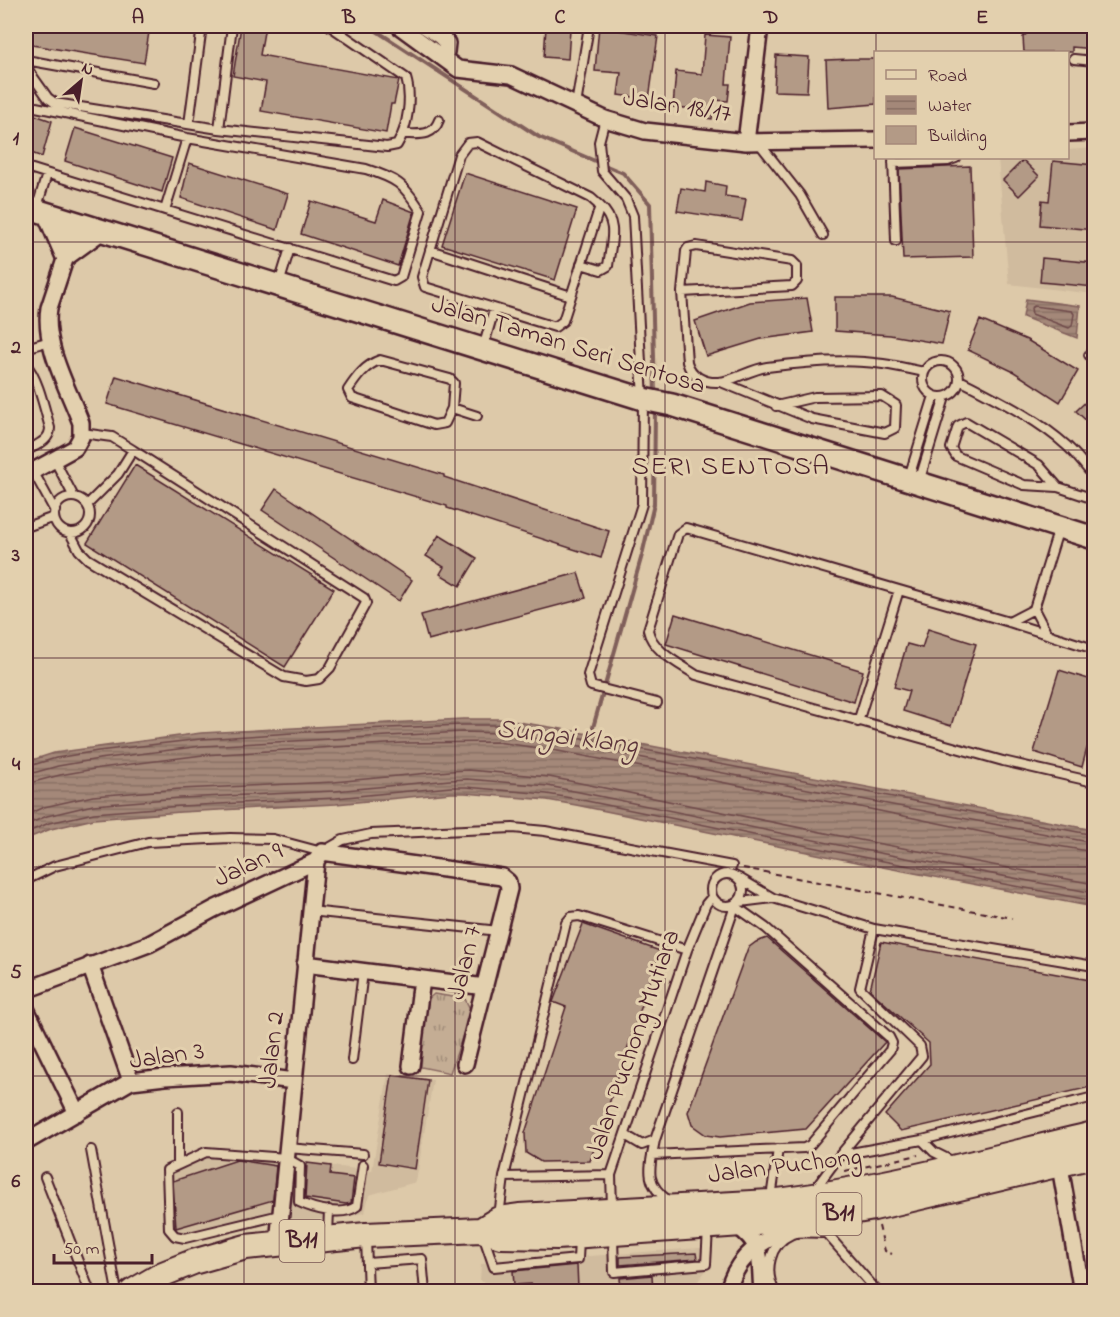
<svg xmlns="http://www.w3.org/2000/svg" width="1120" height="1317" font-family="'Indie Flower',sans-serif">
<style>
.built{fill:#d0bb9e}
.grass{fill:url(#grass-tufts);stroke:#876660;stroke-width:1.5}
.water{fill:url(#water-rules);stroke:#805e5a;stroke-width:1.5}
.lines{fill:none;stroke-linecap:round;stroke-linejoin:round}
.shore{stroke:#6e494a;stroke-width:1.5}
.stream{stroke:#805e5a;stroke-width:4}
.building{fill:#b39a86;stroke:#4a1f2b;stroke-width:1.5}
.lane-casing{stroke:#4a1f2b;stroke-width:12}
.street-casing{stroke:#4a1f2b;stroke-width:20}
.secondary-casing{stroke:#4a1f2b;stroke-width:26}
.primary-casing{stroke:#4a1f2b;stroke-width:28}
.path{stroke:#4a1f2b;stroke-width:2;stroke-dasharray:6 4.5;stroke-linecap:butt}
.lane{stroke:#e3d0ae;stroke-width:8}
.street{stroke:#e3d0ae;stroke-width:15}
.secondary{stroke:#e3d0ae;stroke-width:21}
.primary{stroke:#e3d0ae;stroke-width:24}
.grid{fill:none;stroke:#4a1f2b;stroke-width:1.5;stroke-opacity:0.55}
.labels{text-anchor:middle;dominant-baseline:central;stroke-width:6;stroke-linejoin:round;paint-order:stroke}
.shield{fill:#e3d0ae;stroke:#785452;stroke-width:1.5}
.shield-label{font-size:24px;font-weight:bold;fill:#4a1f2b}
.street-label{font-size:26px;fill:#4a1f2b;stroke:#e3d0ae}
.neighbourhood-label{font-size:27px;letter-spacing:1.5px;fill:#4a1f2b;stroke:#e3d0ae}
.water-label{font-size:27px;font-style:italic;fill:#5c343b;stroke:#e3d0ae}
.neatline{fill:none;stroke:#4a1f2b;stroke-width:2}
.grid-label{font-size:20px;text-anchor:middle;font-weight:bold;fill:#4a1f2b}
</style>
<defs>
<pattern id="grass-tufts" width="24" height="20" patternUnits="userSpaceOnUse" patternTransform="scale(1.5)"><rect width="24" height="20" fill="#c4ad94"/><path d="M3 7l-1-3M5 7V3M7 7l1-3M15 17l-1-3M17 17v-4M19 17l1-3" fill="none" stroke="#a18c79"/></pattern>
<pattern id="water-rules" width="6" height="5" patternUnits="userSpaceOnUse" patternTransform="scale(1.5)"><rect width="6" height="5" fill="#a48879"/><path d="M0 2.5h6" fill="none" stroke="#886f63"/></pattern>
</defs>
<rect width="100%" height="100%" fill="#ddc9a9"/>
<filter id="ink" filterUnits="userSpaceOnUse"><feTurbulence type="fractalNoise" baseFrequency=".0167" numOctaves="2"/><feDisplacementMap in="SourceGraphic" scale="12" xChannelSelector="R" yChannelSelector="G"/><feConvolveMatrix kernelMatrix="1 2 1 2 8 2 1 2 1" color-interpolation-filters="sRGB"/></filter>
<g filter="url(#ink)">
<!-- built -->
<path class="built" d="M1094,148V294L1009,284L998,158H1068V150Z
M388,1074L433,1080L416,1182L369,1195L365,1213L284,1225L285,1208L185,1234L178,1233L172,1229L170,1173L206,1157L302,1162L372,1171Z
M713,1247L711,1264L691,1290L685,1291L509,1292L480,1281L481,1264Z"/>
<!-- grass -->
<path class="grass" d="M434,994L465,999L471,1011L450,1073L421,1067L426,1001Z"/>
<!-- water -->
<path class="water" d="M1026,299L1080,306L1077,338L1023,317Z
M463,719H499L562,729L1094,830V907L856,862L576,805L547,800L465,793H451L336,804L181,812L94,819L51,829L26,839V762L54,753L201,733Z"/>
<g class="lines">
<!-- shore -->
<path class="shore" d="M1034,306L1072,311L1074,314L1072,326L1069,328L1032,314L1031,308Z
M26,767L56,758L98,751L201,739L337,730L463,725H499L561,734L1094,835
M26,775L58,766L99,759L202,746L463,732L498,733L559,742L1094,843
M26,784L60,775L100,768L203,755L403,743L497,742L558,751L773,792L860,807L1016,839L1094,852
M26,815L44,807L93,796L180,789L334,782L450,771L468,770L549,777L580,783L860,840L1094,884
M26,825L47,816L93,805L180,798L335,791L450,780L467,779L548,786L579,792L858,849L1094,893
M26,833L49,823L94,813L181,806L336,798L451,787H466L547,794L577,799L857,856L1094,901"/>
<!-- stream -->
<path class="stream" d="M369,26L539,137L623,173L650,204L655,395
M590,738L642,555L654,504L655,409"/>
</g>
<!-- building -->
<path class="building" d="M26,26H46L74,30L75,26H150L144,63L26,44Z
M241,26H265L260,55L399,80L394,104H391L386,133L261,111L266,82L233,76Z
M599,26H617L616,30L658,36L649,99L618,95L621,73L595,71Z
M1036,26H1095V49L1072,47V52H1024L1023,37Z
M546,27L570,29L568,59L544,57Z
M705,35L730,37L726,84H730L728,101L714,100L712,119L699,117V109L673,107L676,71L702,74Z
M776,55L809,57L807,92L774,91Z
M851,59H876V104L828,108L826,60Z
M26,112L52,121L42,157L26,151Z
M75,128L172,158L162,192L65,161Z
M1023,160L1039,176L1019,196L1003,180Z
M1053,161L1095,165V230L1040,225L1042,200L1049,201Z
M189,163L288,194L277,230L181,198Z
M970,166L973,257L903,259L899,169Z
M465,173L577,209L555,280L442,245Z
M706,182L726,186L725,196L746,199L742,221L677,211L681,188L705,192Z
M383,200L414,212L398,266L301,234L311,201L376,221Z
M1042,258L1095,263V287L1040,282Z
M835,297H892L950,311L942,344L890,335L835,331Z
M807,298L813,332L761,339L706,356L695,321L750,302Z
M980,320L1027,340L1078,371L1060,402L1014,372L968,350Z
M116,376L444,475V477L609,531L601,558L447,508V506L107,404Z
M1095,393V429L1076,411Z
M135,465L334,589L285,667L87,543Z
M276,489L412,580L399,601L262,510Z
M439,535L477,558L460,586L440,574L444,567L426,556Z
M578,573L586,598L428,640L421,615Z
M675,614L863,671L854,702L666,644Z
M928,629L976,644L951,726L903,711L909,691L894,687L907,644L922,648Z
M1059,670L1095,681V751L1087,748L1082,767L1034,752Z
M583,924L660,951L590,1161L541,1162L526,1153L525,1133L566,1007L553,1002Z
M767,938L885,1042L806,1129L720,1137L706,1135L692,1125L688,1112L748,948L756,942Z
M881,942L1095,981V1086L901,1131L885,1115L930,1064L929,1043L870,990Z
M392,1075L428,1080L415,1169L379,1163Z
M237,1160L276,1166L273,1200L176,1228L173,1181Z
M307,1163L331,1166L330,1175L354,1178L351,1203L346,1204L305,1198Z
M696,1253L697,1259L620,1265V1257Z
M577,1265L578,1288L533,1292L532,1284L514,1285L513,1271Z
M652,1275L653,1292H621L620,1278Z"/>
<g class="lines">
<!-- lane casing -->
<g class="lane-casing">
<path id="lane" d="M1074,59L1094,61
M26,60L154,83
M26,67L48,98L55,103L219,129L387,147L397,145C408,127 412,97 406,78L330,26
M26,105L187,138L366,169C397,179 403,183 421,211L401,277L394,281L26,167
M576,105L589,26
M605,119L599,142L602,171L626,199L633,216L643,399L642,504L588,675L591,686L657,703
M189,124L202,26
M219,129L232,26
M404,134C419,134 433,137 439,120
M477,142L591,198L600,206L563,321L555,327L425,287L422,277L459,155L468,143Z
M759,143L800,195L823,235
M893,158L896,241
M893,163L948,161L956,158
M36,210L47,174
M165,210L187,138
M430,250L571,296
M581,264L601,270L608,266C611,242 619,223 600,206
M279,284L290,248
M682,292L792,286L797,281V266L792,261L696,246L688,248L686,251L682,292L687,362C691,376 704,383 719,382C731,382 751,369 767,367C804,362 846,358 883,364C897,366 910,369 924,372
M26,348L50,341
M483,348L494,310
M1089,355L1094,360
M380,360L450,379L454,383L452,408L445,423L434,425L352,398L348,390C356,378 365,365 380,360Z
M923 379a18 18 0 1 1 36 0a18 18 0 1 1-36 0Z
M26,365C38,377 45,411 50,428C50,441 36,445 26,451
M960,380C996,399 1036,418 1067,446C1077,455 1086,467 1094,477
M721,382L812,419L885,433L895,428L896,405L882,396L815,397L776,406
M452,408L477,416
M82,433L112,437L133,450
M54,459L74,497
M33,471L55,511
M909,477L934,396
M919,482L945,397
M1058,487L1039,465L966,422L958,426L951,448L956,456L1024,485L1058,487L1094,499
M54 515a18 18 0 1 1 36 0a18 18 0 1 1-36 0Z
M26,527L54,517
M70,533L79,550L88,559L284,677L306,681L319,679L330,668L366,603L364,598L133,450L118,474L87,505
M1009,622L1034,609
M1047,634L1034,609L1059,528
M1094,649L1009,622L686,528L678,534L648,630C652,651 680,664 696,675L1003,761L1094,782
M858,722L899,590
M711 890a16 16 0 1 1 32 0a16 16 0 1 1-32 0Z
M739,878L773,898L874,929L1094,966
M26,880L55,866L148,842L230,838L273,839L322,852L343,840L371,834L513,828L545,831L732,866
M740,902L773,898
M310,911L499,931
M352,1060L363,972
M178,1112V1165
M625,1135L642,1145L655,1140
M922,1140L934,1152L952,1161
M287,1148L363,1154
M91,1150L117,1292
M652,1155L804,1148L810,1145L890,1050L892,1043L889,1037L766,928L735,906L655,1140C650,1167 643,1183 669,1201
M840,1155L922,1140L1094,1097
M45,1177L90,1292
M504,1177L611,1175
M815,1189L840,1155L922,1056L920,1046L860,988L874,929
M771,1198L778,1149
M612,1207L611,1175L687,950L706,904L712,897
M280,1215L185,1238L175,1236L169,1229L167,1170L206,1152L286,1158L300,1166L299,1202C313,1209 343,1217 357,1206L363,1165
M499,1216L504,1177L566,923L571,917L579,916L687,950
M825,1229L826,1233L878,1292
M328,1235L329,1210
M483,1235L494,1267L578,1259L579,1240
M613,1237L614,1272L706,1264L708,1229
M366,1239L368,1292
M367,1263L422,1259L425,1292
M775,1292C764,1271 769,1244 792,1234C801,1231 816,1233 826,1233"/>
</g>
<!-- street casing -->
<g class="street-casing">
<path id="street" d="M399,26L458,69L511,75L605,119L645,131L746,142L876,140
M425,26L440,36L447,43L446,52L443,56
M1068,133L1094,132
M746,142L760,26
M26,475L75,448L81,437V423C68,388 43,345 49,308L77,223
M305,964L485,987
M90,965L131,1081
M26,990L149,944L214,909L316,861L322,852L502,877L508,882L509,889L465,1064
M26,1009L77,1113
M411,1066L422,979
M26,1142L131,1081L165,1077L231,1073L294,1081
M1058,1155L1082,1292
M737,1226C765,1246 759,1259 762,1292
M278,1243L316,861
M728,1292C735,1256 764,1239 795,1226"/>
</g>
<!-- secondary casing -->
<g class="secondary-casing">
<path id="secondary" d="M26,207L643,399L672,405L1094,538
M49,215L66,254L99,230"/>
</g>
<!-- primary casing -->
<g class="primary-casing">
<path id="primary" d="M481,1230L499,1219L519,1216L770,1202C880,1189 987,1159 1094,1134
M132,1292L163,1274L193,1262L246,1247L366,1235L481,1230L501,1236L557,1237L812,1219L874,1208L1094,1156"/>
</g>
<!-- path -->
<path class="path" d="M743,868L1012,918
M845,1171L918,1155
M879,1226L885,1251L892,1254"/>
<!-- lane -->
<use href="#lane" class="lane"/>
<!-- street -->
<use href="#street" class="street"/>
<!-- secondary -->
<use href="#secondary" class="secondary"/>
<!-- primary -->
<use href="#primary" class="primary"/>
</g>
</g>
<!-- grid -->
<path class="grid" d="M244,26V1292M455,26V1292M665,26V1292M876,26V52M876,158V1292M26,242H1094M26,450H1094M26,658H1094M26,867H1094M26,1076H1094"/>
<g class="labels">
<!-- shield labels -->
<g class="shield">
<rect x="816.5" y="1193" width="45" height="42" rx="4.5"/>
<rect x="279.5" y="1220" width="45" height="42" rx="4.5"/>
</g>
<g class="shield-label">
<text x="839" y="1214">B11</text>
<text x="302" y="1241">B11</text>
</g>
<!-- street labels -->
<g class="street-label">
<text transform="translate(677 107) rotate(9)">Jalan 18/17</text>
<text transform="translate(568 346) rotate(17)">Jalan Taman Seri Sentosa</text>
<text transform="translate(249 866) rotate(-25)">Jalan 9</text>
<text transform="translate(466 963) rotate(-76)">Jalan 7</text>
<text transform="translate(634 1045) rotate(-71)">Jalan Puchong Mutiara</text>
<text transform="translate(273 1050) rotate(-84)">Jalan 2</text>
<text transform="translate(167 1057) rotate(-8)">Jalan 3</text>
<text transform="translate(785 1167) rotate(-7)">Jalan Puchong</text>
</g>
<!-- neighbourhood labels -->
<g class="neighbourhood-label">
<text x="731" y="467">SERI SENTOSA</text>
</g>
<!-- water labels -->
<g class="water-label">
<text transform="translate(567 738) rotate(7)">Sungai Klang</text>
</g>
</g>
<!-- margin -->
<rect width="1120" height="1317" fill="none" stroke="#e3d0ae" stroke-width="66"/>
<!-- legend -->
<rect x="874" y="51" width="195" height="108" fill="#e3d0ae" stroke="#a6897a" stroke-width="1.5"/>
<rect x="886" y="70" width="30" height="9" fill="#e3d0ae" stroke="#a6897a" stroke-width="1.5"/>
<text x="928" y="81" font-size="18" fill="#4a1f2b">Road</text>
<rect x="886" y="96" width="30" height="18" fill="url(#water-rules)" stroke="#a6897a" stroke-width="1.5"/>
<text x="928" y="111" font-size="18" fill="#4a1f2b">Water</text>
<rect x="886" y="126" width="30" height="18" fill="#b39a86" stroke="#a6897a" stroke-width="1.5"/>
<text x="928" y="141" font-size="18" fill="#4a1f2b">Building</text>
<!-- north arrow -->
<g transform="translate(81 81) rotate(29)" stroke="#e3d0ae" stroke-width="4.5" paint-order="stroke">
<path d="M0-4.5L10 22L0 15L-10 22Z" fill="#4a1f2b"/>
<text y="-9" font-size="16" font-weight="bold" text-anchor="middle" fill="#4a1f2b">N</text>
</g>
<!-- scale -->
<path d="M54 1254v9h98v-9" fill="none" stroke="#4a1f2b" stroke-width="3"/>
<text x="63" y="1254" font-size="18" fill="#4a1f2b" stroke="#e3d0ae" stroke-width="4.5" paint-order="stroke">50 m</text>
<rect x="33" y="33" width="1054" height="1251" class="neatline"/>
<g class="grid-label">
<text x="138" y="23">A</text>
<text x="349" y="23">B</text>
<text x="560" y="23">C</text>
<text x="771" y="23">D</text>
<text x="982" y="23">E</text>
<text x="16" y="144">1</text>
<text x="16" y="353">2</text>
<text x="16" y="561">3</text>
<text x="16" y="770">4</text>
<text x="16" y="978">5</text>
<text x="16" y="1187">6</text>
</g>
</svg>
